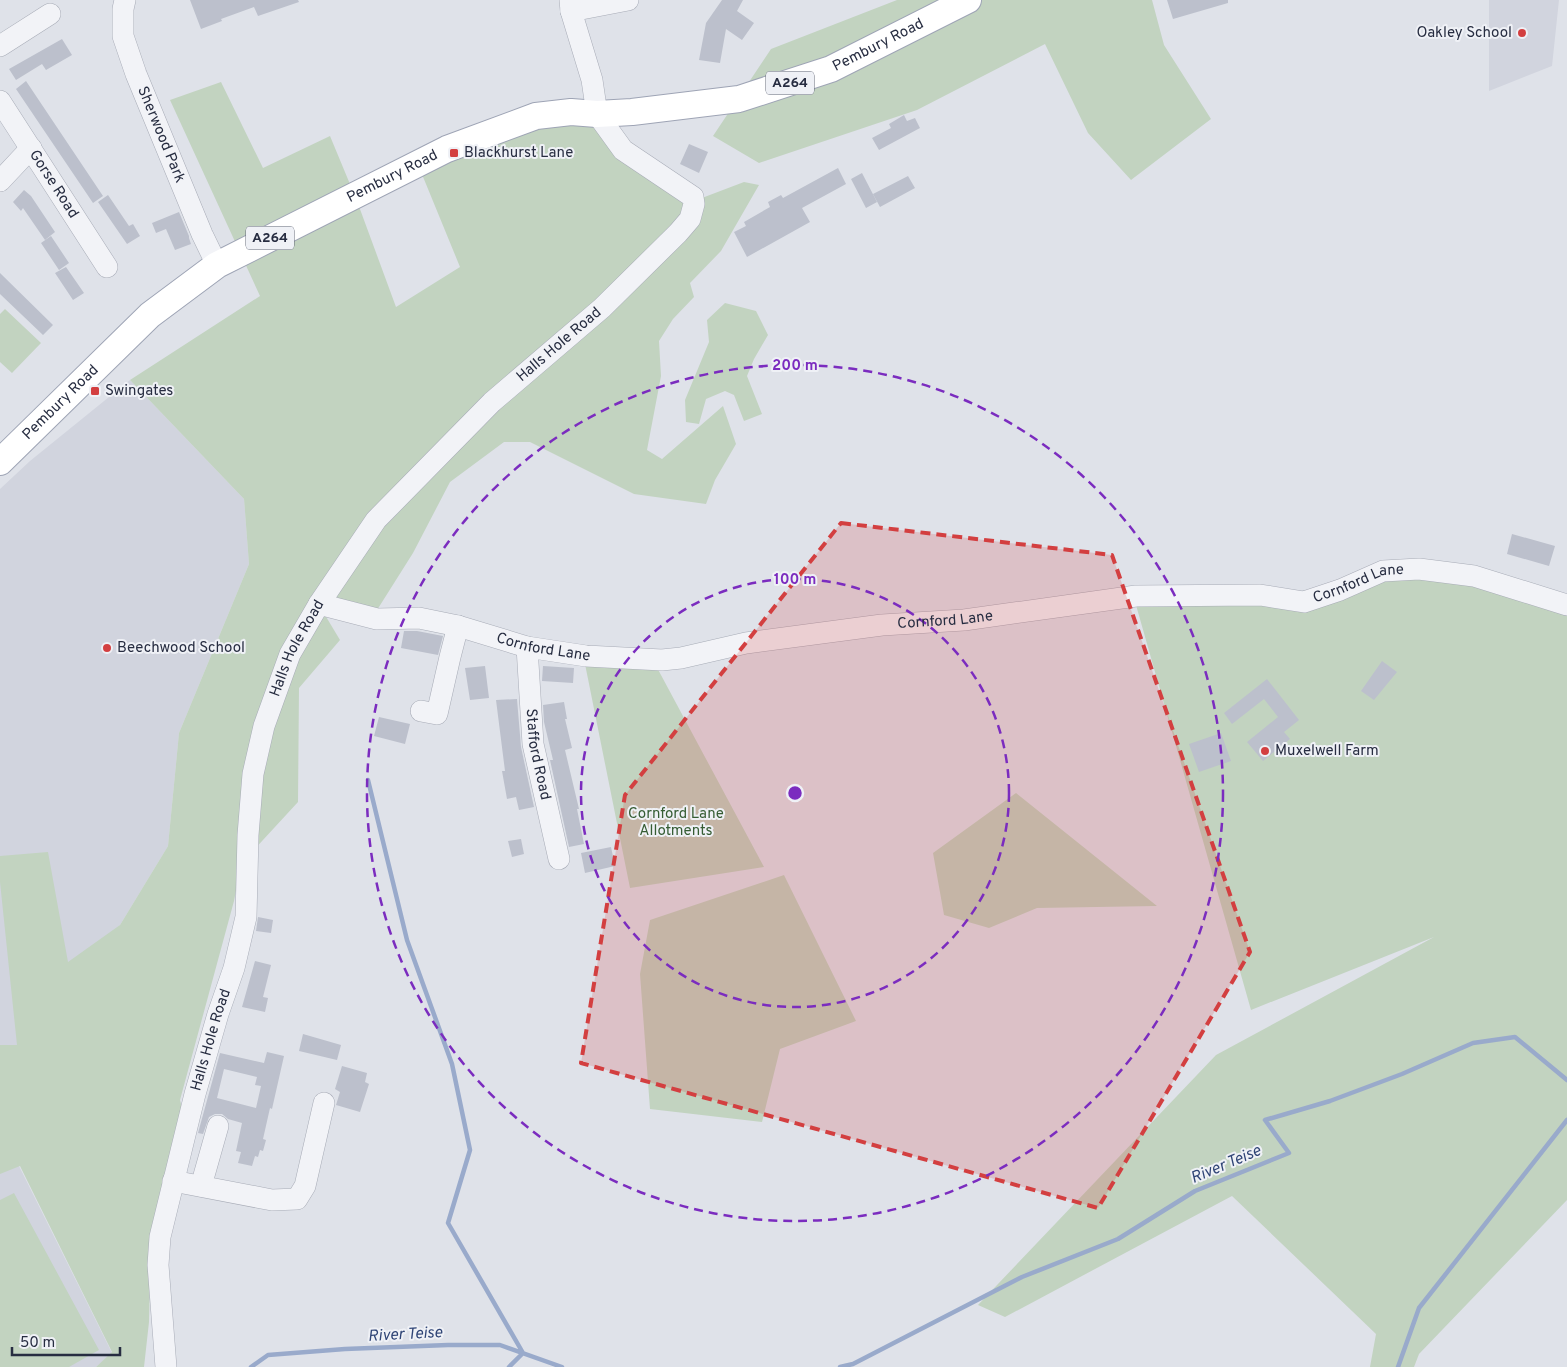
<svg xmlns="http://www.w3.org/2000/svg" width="1567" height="1367" font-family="Overpass,sans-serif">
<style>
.built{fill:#d1d4de}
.green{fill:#c2d3c0}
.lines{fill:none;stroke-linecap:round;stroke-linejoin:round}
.stream{stroke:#99aacb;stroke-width:4.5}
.building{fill:#bcc0cc;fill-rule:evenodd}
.minor-casing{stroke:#a8acb7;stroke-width:22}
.major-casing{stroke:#9ea4b5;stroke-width:28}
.minor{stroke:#f2f3f7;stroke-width:21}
.major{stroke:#fff;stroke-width:26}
.marked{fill:#d33f40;fill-opacity:0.2;stroke:#d33f40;stroke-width:4;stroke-dasharray:10 6;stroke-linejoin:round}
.ring{fill:none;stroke:#7b2cbf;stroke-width:2.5;stroke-dasharray:9 6}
.poi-dot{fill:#d33f40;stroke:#eff1f6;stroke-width:2}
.labels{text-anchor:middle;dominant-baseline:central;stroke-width:4;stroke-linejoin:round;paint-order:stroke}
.shield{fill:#eff1f6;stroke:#636877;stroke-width:1}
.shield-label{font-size:14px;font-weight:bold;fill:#272d41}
.poi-label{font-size:15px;fill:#272d41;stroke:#eff1f6;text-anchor:start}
.street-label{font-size:15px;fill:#272d41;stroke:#eff1f6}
.park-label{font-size:15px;fill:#365d34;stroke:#eff1f6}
.water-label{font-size:16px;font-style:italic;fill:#304576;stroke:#eff1f6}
.centre{fill:#7b2cbf;stroke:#eff1f6;stroke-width:2.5}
.ring-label{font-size:15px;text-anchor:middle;font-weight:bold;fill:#7b2cbf;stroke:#eff1f6;stroke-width:4;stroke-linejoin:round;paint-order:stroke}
</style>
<rect width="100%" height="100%" fill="#dfe2e9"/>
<!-- built -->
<path class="built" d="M1489,0H1559L1552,66L1489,91Z
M130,380L244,499L249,564L179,733L168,846L120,925L17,1045H0V489L30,461Z
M0,1120L19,1166L112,1353L96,1367H0Z"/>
<!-- green -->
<path class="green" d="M897,0H1152L1164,45L1211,119L1131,180L1088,133L1045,44L917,110L759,163L713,136L771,49Z
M221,82L263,168L330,136L357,201L396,307L460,267L419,167L506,131L585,117L694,201L744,182L759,185L721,251L690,283L694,297L673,319L659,341L661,376L647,450L662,459L723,406L736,444L715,480L706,504L634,494L530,442H504L450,482L413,553L372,618L319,605L340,640L299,688L298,802L241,864L234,901L180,1100L184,1116L151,1238L149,1322L144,1367H96L112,1352L20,1166L0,1174V1045H17L0,882V856L48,852L68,962L120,925L168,846L179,733L249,564L244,499L130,380L260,296L170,100Z
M725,303L756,311L768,335L754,359L747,376L762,414L744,421L734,395L725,391L706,399L699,424L686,422L685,400L709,342L707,320Z
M5,309L41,343L12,373L0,362V314Z
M1419,569L1567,605V1200L1419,1354L1414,1367H1370L1376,1334L1232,1196L1005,1317L978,1305L1216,1055L1434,937L1251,1010L1134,598L1304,602Z
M584,659L654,662L764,867L630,888Z
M1016,793L1157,906L1037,908L989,928L944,915L933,853Z
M784,875L856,1021L780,1049L762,1122L650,1109L640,974L650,920Z
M14,1193L99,1350L69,1367H0V1200Z"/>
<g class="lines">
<!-- stream -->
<path class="stream" d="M368,780L407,940L452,1064L470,1150L448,1223L523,1353
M251,1367L268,1355L345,1349L448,1345H500L562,1367
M509,1367L523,1353
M840,1367L853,1364L1022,1277L1118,1239L1195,1191L1289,1153L1265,1120L1330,1101L1402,1074L1473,1043L1515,1037L1567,1080
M1398,1367L1419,1308L1567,1120"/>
</g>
<!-- building -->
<path class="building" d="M190,0H298L299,2L258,16L254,7L221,19L222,21L201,29Z
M722,0H743L737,11L754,23L742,40L726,29L720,63L699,60L706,23Z
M1167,0H1228V3L1173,19Z
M62,39L72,55L46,70L42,64L16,80L9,69Z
M26,81L103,196L93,203L16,89Z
M904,115L907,121L915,118L920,128L879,150L872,138L891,128L889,124Z
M689,144L708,152L699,173L680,164Z
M838,168L846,184L802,208L810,222L747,257L734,232L746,226L744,222L770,207L768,202L781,195L783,198Z
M862,173L877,202L866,208L851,179Z
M908,176L915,188L880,207L873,194Z
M24,190L31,196L55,232L45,240L23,208L21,211L13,202Z
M108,195L129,226L133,224L140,236L127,244L98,202Z
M179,212L189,236V238L191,244L175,250L166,229L156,233L152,223Z
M51,236L69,263L59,270L41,243Z
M66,267L84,293L73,300L55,273Z
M0,273L53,325L43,335L0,294Z
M1512,534L1555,546L1549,566L1507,554Z
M404,631H417L443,636L438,655L401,648Z
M1382,661L1397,672L1374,700L1361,691Z
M485,666L489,698L470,700L465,668Z
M543,666L574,668L573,683L542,681Z
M1267,679L1299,720L1284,732L1290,739L1263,761L1247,742L1278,717L1264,699L1232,724L1224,713Z
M517,699L521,747L534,807L519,810L516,797L507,799L502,771H505L496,700Z
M564,702L567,719H565L572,748L565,750L579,809H577L584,844L569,847L550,760H553L544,722L543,705Z
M379,717L410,724L405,744L374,736Z
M1221,733L1231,761L1199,772L1189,744Z
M521,839L524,854L512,857L508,841Z
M611,847L615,866L585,873L581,853Z
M258,917L273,920L271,933L256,931Z
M255,961L271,965L263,997L268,998L265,1012L242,1007Z
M303,1034L341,1045L337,1060L299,1051Z
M267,1052L284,1056L272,1109L270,1108L263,1139L266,1140L263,1151L260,1150L258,1157L255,1156L252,1166L238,1163L241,1152L236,1151L242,1123L228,1119L222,1114H215L209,1117L203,1134L198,1133L220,1053L264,1063ZM224,1069L257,1077L255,1085L261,1086L256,1108L217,1098Z
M342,1066L367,1073L365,1082L369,1084L360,1112L336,1105L340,1092L335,1089Z"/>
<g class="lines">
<!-- minor casing -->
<g class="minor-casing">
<g id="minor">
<path id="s1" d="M125,0L123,9V36L136,74L202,234L217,265"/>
<path d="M571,11L628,0"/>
<path d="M0,46L50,14"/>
<path id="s2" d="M0,101L107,267"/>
<path d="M0,181L31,148"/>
<path id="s3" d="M319,604L377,619L419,618L458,626L527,647L586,656L662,660L681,658L746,643L882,625L964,620L1136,596L1260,595L1304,602L1340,590L1383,571L1419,569L1474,576L1567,605"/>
<path id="s4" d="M527,647L533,744L559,859"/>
<path d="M421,711L437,714L450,657L458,626"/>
<path d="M173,1181L272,1200L297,1199L305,1186L324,1103"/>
<path d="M201,1186L218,1126"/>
<path id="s5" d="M166,1367L158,1265L160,1237L195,1094L218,1014L234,968L246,917L248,835L253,774L264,726L290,654L319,604L376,520L492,402L602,308L678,233L690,219L694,204L693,197L623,150L597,114L592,80L571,11L570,0"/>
</g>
</g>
<!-- major casing -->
<g class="major-casing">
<g id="major">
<path id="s6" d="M0,462L150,315L217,265L447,149L536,116L571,112L597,114L632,112L739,99L831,69L968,0"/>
</g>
</g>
<!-- minor -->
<use href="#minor" class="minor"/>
<!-- major -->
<use href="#major" class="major"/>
</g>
<!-- marked area -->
<path class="marked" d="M841,523L1112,555L1250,952L1098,1208L581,1063L625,795Z"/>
<!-- distance rings -->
<g class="ring">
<circle cx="795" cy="793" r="214"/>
<circle cx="795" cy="793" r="428"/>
</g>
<!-- markers -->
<g class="poi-dot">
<circle cx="1522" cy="33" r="5"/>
<rect x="449" y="148" width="10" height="10" rx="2.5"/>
<rect x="90" y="386" width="10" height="10" rx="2.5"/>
<circle cx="107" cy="648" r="5"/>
<circle cx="1265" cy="751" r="5"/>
</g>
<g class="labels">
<!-- shield labels -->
<g class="shield">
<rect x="766" y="71.5" width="48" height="23" rx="4"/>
<rect x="246" y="226.5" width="48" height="23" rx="4"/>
</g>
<g class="shield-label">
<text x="790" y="83">A264</text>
<text x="270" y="238">A264</text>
</g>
<!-- poi labels -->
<g class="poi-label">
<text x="1512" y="33" text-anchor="end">Oakley School</text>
<text x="464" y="153">Blackhurst Lane</text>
<text x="105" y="391">Swingates</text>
<text x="117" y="648">Beechwood School</text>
<text x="1275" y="751">Muxelwell Farm</text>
</g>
<!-- street labels -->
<g class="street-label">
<text stroke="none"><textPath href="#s6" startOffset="1000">Pembury Road</textPath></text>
<text stroke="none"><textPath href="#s1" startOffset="142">Sherwood Park</textPath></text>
<text stroke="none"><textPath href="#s6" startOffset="490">Pembury Road</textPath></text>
<text stroke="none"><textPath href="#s2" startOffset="99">Gorse Road</textPath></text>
<text stroke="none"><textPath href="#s5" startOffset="1144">Halls Hole Road</textPath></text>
<text stroke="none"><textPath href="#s6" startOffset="85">Pembury Road</textPath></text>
<text stroke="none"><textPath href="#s3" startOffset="1055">Cornford Lane</textPath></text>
<text stroke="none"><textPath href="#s3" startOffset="636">Cornford Lane</textPath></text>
<text stroke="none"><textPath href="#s3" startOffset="230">Cornford Lane</textPath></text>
<text stroke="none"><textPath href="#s5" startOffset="739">Halls Hole Road</textPath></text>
<text stroke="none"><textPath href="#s4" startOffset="108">Stafford Road</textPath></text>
<text stroke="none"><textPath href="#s5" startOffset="334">Halls Hole Road</textPath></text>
</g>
<!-- park labels -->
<g class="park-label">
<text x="676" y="814">Cornford Lane<tspan x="676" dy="17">Allotments</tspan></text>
</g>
<!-- water labels -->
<g class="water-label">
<text transform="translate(1226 1165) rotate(-23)">River Teise</text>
<text transform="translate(405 1335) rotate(-3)">River Teise</text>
</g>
</g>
<circle cx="795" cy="793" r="8" class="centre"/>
<g class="ring-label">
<text x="795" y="370">200 m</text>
<text x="795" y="584">100 m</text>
</g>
<!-- scale -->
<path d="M12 1347v8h108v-8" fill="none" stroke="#272d41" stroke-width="2.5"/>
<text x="20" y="1347" font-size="15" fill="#272d41" stroke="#eff1f6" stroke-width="4" paint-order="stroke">50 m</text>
</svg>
